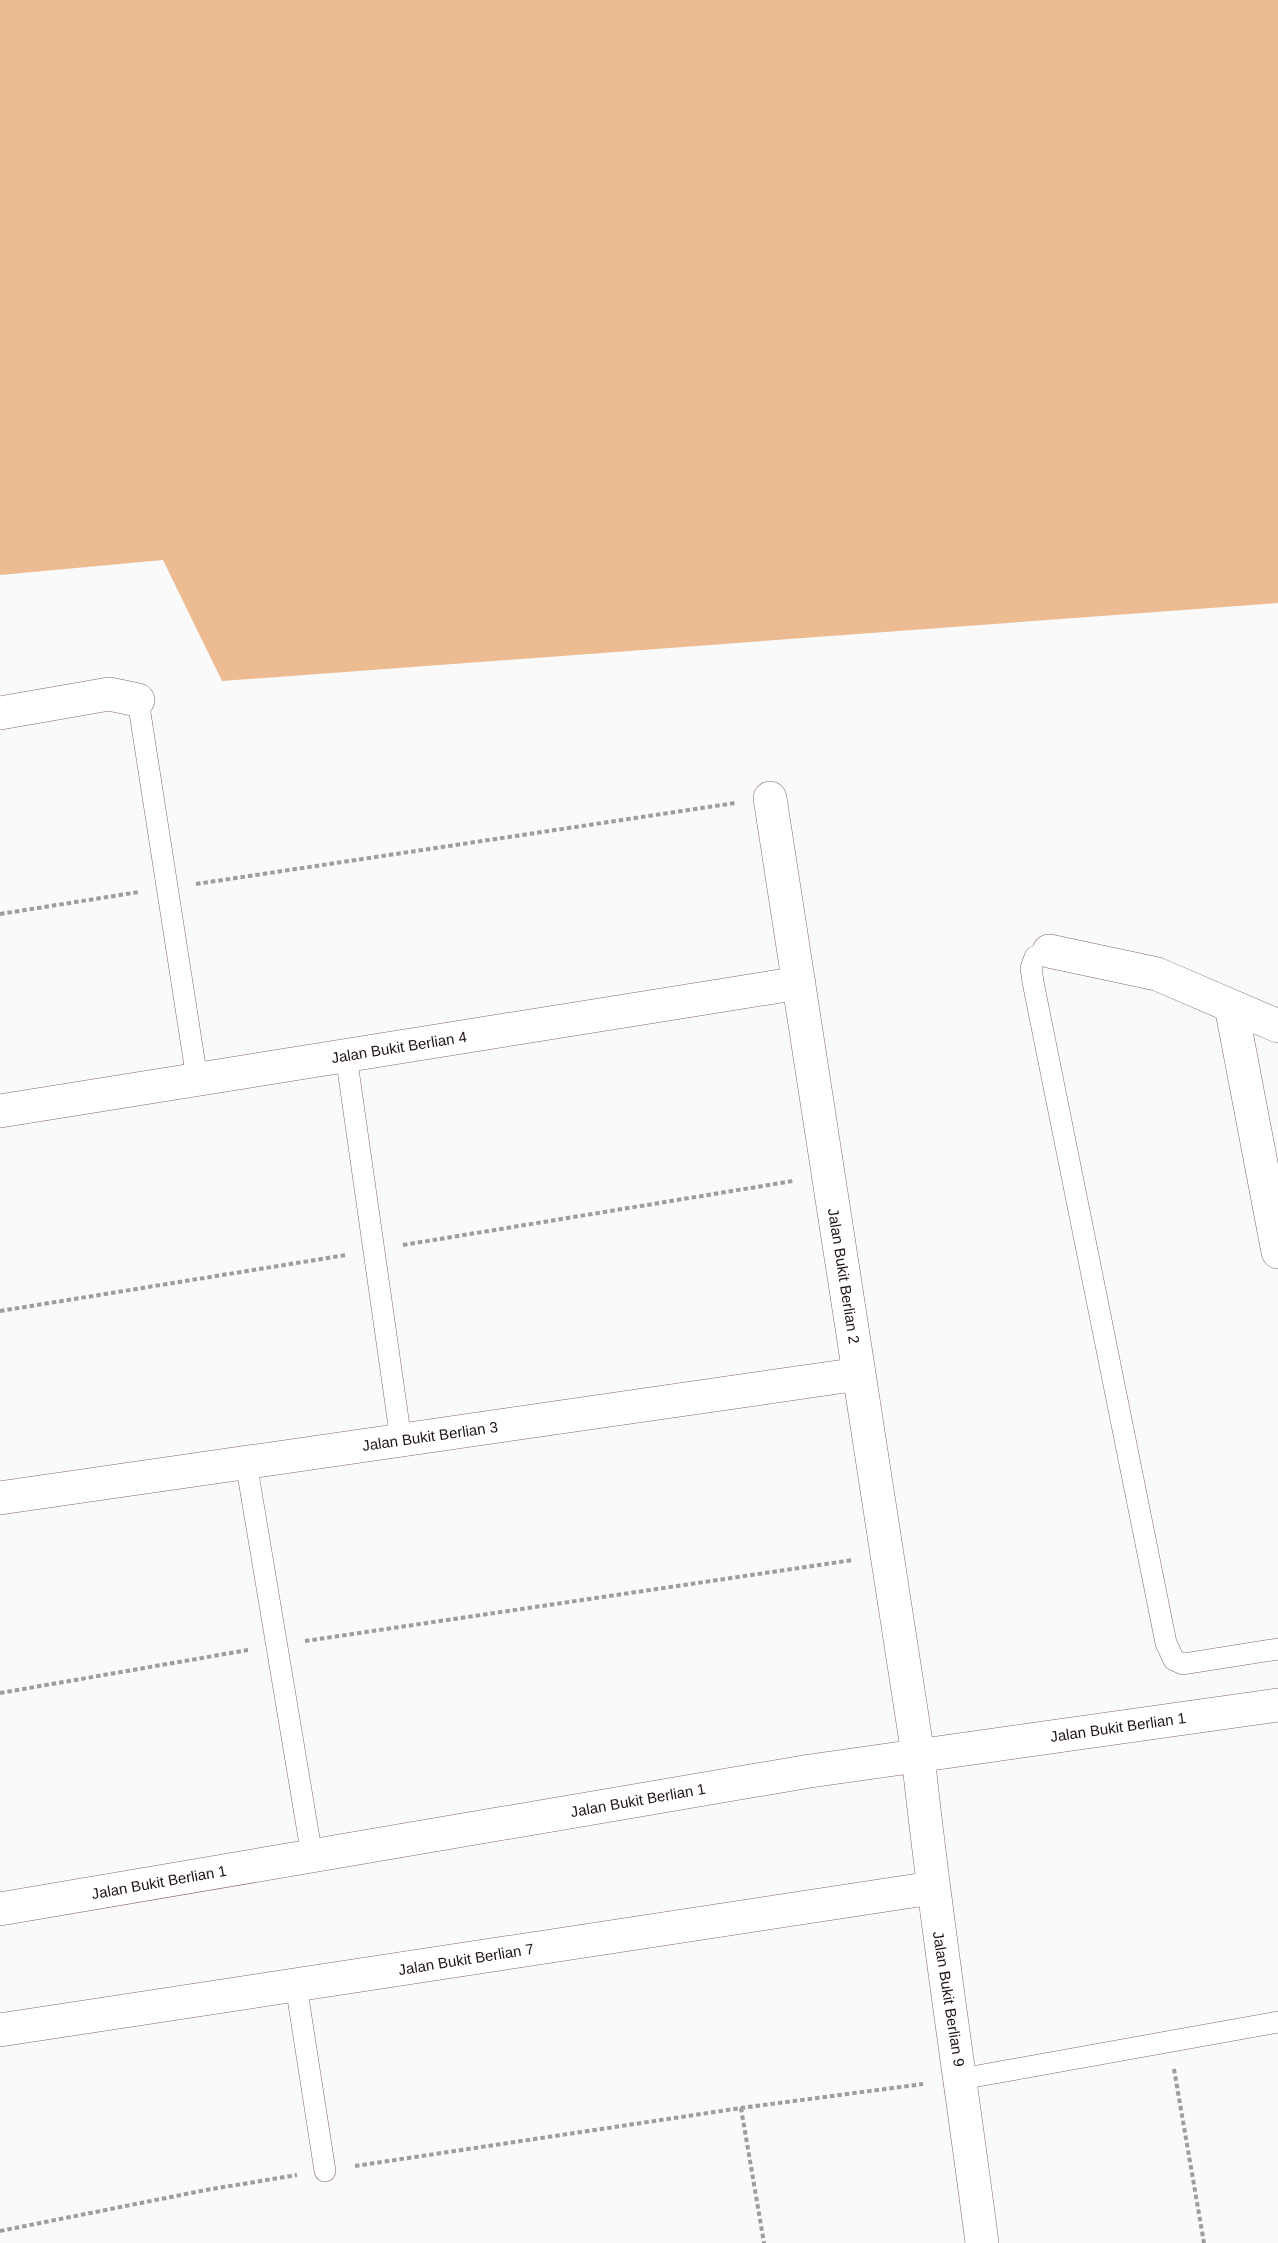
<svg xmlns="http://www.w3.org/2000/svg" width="1278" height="2243" font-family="Arial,sans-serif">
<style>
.green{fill:#ecbb91}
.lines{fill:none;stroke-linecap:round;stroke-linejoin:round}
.service-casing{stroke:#856766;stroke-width:22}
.minor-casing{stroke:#856766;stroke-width:34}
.path{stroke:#a19c9c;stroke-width:4;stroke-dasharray:4.5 3;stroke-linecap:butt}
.service{stroke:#fff;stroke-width:21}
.minor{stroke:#fff;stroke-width:33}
.labels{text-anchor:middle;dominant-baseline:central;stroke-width:6;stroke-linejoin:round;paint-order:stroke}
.street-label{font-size:15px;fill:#201414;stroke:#fff}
</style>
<rect width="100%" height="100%" fill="#fafafa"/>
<!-- green -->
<path class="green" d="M0,0H1278V603L222,681L163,560L0,575Z"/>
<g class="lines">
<!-- service casing -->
<g class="service-casing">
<path id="service" d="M138,700L197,1079
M1049,951L1035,957L1031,968L1033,982L1166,1643L1174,1660L1183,1664L1278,1649
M346,1055L401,1440
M246,1462L312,1856
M296,1985L325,2171
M961,2079L1278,2022"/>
</g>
<!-- minor casing -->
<g class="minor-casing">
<path id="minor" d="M0,713L109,694L138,700
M770,798L918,1755C935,1918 961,2080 982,2243
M1049,951L1157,974L1278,1026
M1231,1006L1278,1252
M0,1111L799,983
M0,1498L859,1374
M0,1909L810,1771L1278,1705
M0,2030L932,1888"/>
</g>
<!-- path -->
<path class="path" d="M196,884L735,803
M0,914L139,892
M403,1245L793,1181
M0,1311L346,1255
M305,1641L853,1560
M0,1693L248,1650
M1174,2069L1204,2243
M741,2108L764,2243
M355,2166L741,2108L923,2084
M0,2231L206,2190L297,2175"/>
<!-- service -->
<use href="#service" class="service"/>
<!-- minor -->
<use href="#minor" class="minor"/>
</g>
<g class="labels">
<!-- street labels -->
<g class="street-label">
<text transform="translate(399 1047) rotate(-9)">Jalan Bukit Berlian 4</text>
<text transform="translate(844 1276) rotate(81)">Jalan Bukit Berlian 2</text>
<text transform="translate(430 1436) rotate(-8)">Jalan Bukit Berlian 3</text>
<text transform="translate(1118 1727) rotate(-8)">Jalan Bukit Berlian 1</text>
<text transform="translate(638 1800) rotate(-10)">Jalan Bukit Berlian 1</text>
<text transform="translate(159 1882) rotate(-10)">Jalan Bukit Berlian 1</text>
<text transform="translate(466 1959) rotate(-9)">Jalan Bukit Berlian 7</text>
<text transform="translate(949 1999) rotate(81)">Jalan Bukit Berlian 9</text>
</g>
</g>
</svg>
